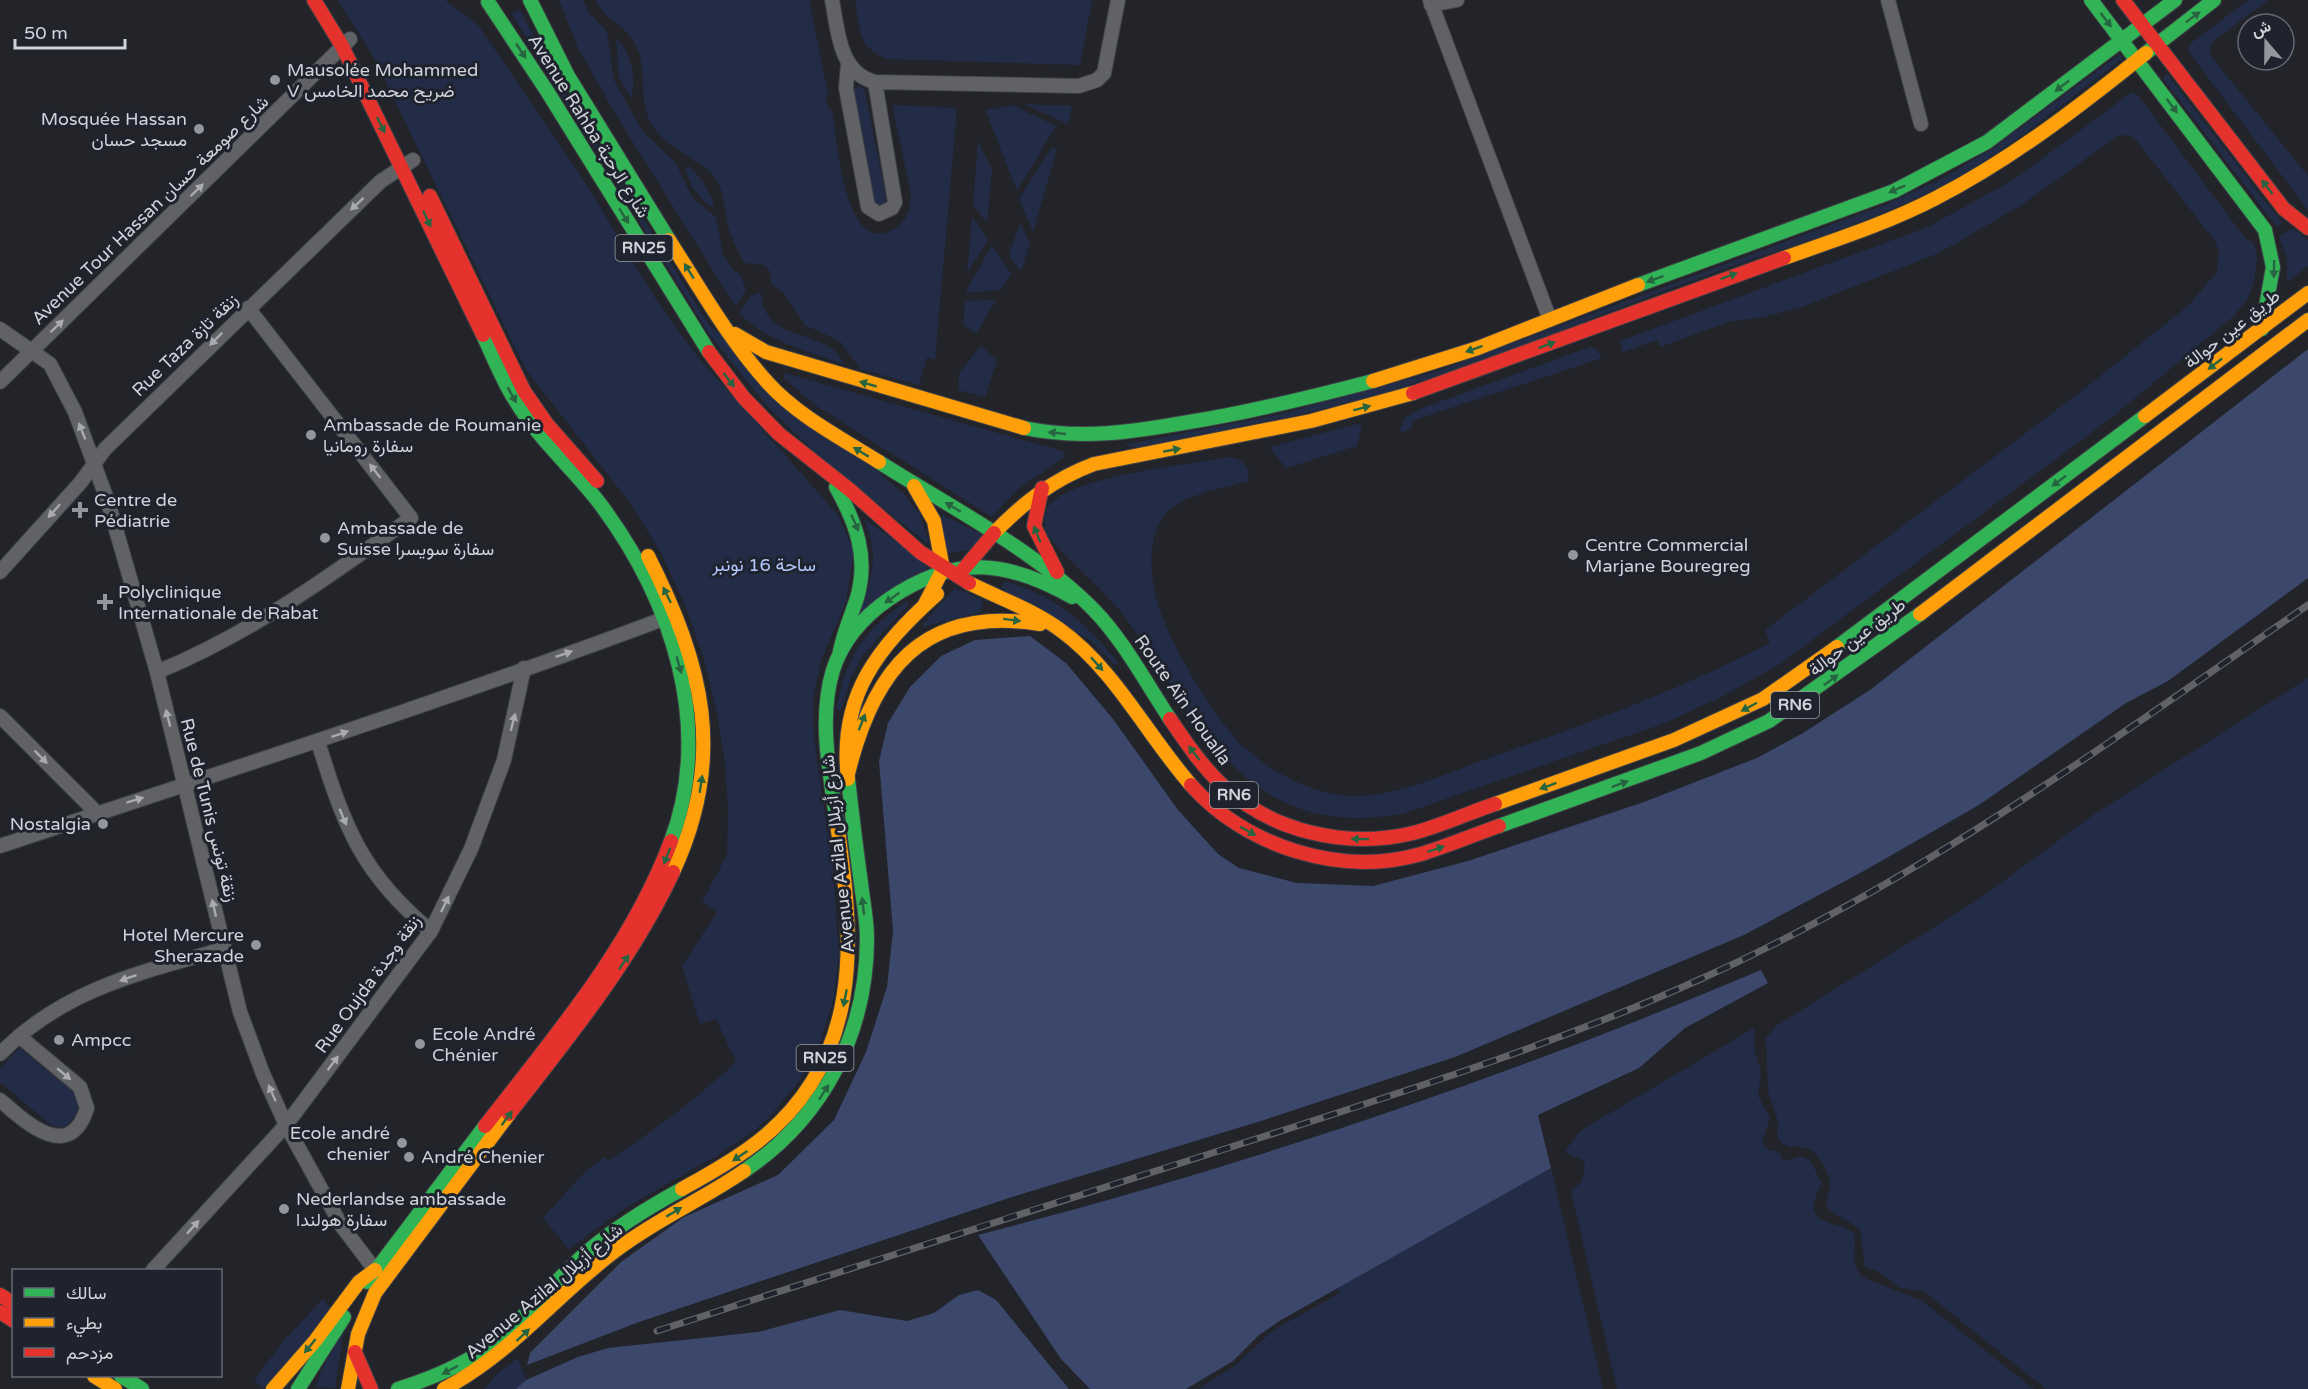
<svg xmlns="http://www.w3.org/2000/svg" width="2308" height="1389" font-family="'Varela Round',Vazirmatn,sans-serif">
<style>
.green{fill:#222c47}
.forest{fill:#3b486b}
.lines{fill:none;stroke-linecap:round;stroke-linejoin:round}
.street-casing{stroke:#3f4146;stroke-width:16}
.fast-casing{stroke:#3f4146;stroke-width:16}
.slow-casing{stroke:#3f4146;stroke-width:16}
.jam-casing{stroke:#3f4146;stroke-width:16}
.street{stroke:#606266;stroke-width:14}
.fast{stroke:#30b455;stroke-width:14}
.slow{stroke:#ff9f0a;stroke-width:14}
.jam{stroke:#e5322d;stroke-width:14}
.rail-casing{stroke:#616266;stroke-width:7}
.rail{stroke:#1f232e;stroke-width:4.5;stroke-dasharray:14;stroke-linecap:butt}
.oneway{fill:#276440}
.oneway2{fill:#a9abb1}
.poi-dot{fill:#93969c;stroke:#1f232e;stroke-width:2}
.labels{text-anchor:middle;dominant-baseline:central;stroke-width:6;stroke-linejoin:round;paint-order:stroke}
.shield{fill:#1f232e;stroke:#9b9ea6;stroke-width:1.5}
.shield-label{font-size:16px;font-weight:bold;fill:#d0d3da}
.poi-label{font-size:18px;fill:#d0d3da;stroke:#1f232e;text-anchor:start}
.street-label{font-size:18px;fill:#d0d3da;stroke:#1f232e}
.park-label{font-size:18px;fill:#b3c8fe;stroke:#1f232e}
</style>
<rect width="100%" height="100%" fill="#22242a"/>
<!-- green -->
<path class="green" d="M338,0H445L478,25L585,182L655,298L696,355L838,515L854,551L846,602L821,660L813,699L814,738L833,870L839,952L834,997L821,1040L800,1080L771,1115L754,1131L716,1156L624,1209L569,1249L543,1218L582,1175L604,1157L608,1161C654,1131 696,1099 736,1062L716,1019L700,1024L682,966L717,912L702,902L727,855L728,809L725,764L717,714L704,659L685,605L661,553L631,504L526,370L374,58Z
M559,0H583L589,13L607,32L614,80L642,131L675,162L693,199L716,217L723,254L732,269L740,274L746,290L735,306L615,113L578,48Z
M595,0H809L828,95L826,96L829,110H832C837,138 844,264 897,227C908,219 911,207 911,194L892,105L957,108L935,360L927,357L919,385L860,369L840,341L805,325L786,296L771,283V273L765,265L744,263C739,252 732,241 729,229C724,211 726,193 714,177C696,155 665,149 651,123C637,98 649,69 635,44C625,25 604,19 595,0Z
M855,0H1092L1080,65L887,59C857,48 860,28 855,0Z
M2248,0H2268L2212,42L2209,54L2308,176V210L2188,51L2190,44Z
M520,10L557,79L709,325L905,495L920,515L930,546L816,453L767,406L709,334L511,13Z
M616,39C631,48 637,82 631,98L619,78Z
M2120,54L2122,59C2065,102 2010,149 1947,183C1870,224 1784,247 1702,277C1598,315 1496,358 1390,391C1308,416 1223,430 1139,447L1122,445L1281,414L1438,371L1887,204L1945,177L1996,146Z
M2166,74L2168,75L2282,223L2277,227L2163,79Z
M860,86L865,92L886,197V202L879,207L873,200L853,90Z
M2132,92L2137,94L2245,238L2254,243L2257,256L2255,277L2248,298L2234,316L2111,418L1780,664L1723,696L1665,723L1402,814C1354,822 1307,819 1266,792C1198,749 1166,665 1115,605C1105,592 1049,541 1046,533C1044,525 1044,514 1048,507C1069,476 1192,464 1230,457L1242,461L1249,471L1248,481C1222,489 1181,494 1164,516C1147,537 1150,578 1157,601C1168,641 1214,719 1244,747C1268,769 1300,788 1333,794C1384,804 1441,775 1489,758C1587,724 1677,691 1770,643L1765,630L2088,386L2188,306L2217,272L2219,251L2215,241L2136,140L2131,136L2119,135L2020,206L1939,253L1802,307L1764,317L1728,322L1660,347L1657,340L1623,352L1620,341L1928,227L2013,180Z
M1024,104L1072,106L1068,124Z
M1012,105L1056,126L1017,191L985,109H996Z
M978,142L992,169L987,223L973,205Z
M1051,148L1057,149L1033,232L1019,199Z
M689,166L702,180L714,202L712,207L708,206L692,187L685,169Z
M972,217L988,240L967,273Z
M1020,223L1030,243L1021,271L1009,255Z
M2292,228L2308,240V266L2287,282V259L2279,236Z
M992,245L1011,274L1001,290L965,293Z
M761,292C763,347 828,325 845,365C809,351 767,342 739,313L751,296Z
M996,300L976,334L963,324L965,301Z
M981,346L997,360L985,397L958,390L959,373Z
M1590,347L1596,348L1602,358L1411,421L1413,428L1401,432L1400,430L1405,418L1417,410Z
M784,373L1062,451L1066,456L1018,489L992,517L815,405L784,378Z
M1362,423L1357,446L1286,468L1269,447Z
M942,515L986,536L969,550L946,554Z
M863,518L927,564L926,572L858,619C870,583 882,554 863,518Z
M1004,581C1054,595 1086,622 1118,663L1115,665L1090,640L1001,588Z
M955,588L983,600L981,612L923,627V624Z
M907,601L909,604L863,655L851,677L841,711L836,709C847,656 862,632 907,601Z
M2308,678V1389H2046L1925,1292L1900,1288L1879,1272L1865,1267L1860,1229L1828,1209C1824,1199 1829,1195 1830,1186C1831,1177 1819,1153 1810,1150C1796,1143 1791,1153 1777,1138L1778,1121L1768,1091L1766,1038L1776,1026L1979,899L2093,815Z
M1754,1028V1049L1761,1071L1758,1096L1770,1118L1762,1143L1768,1150L1779,1151L1783,1162L1799,1156L1810,1160L1821,1182C1820,1189 1816,1195 1814,1201C1810,1229 1845,1220 1855,1235L1854,1261L1860,1276L1922,1301L2034,1389H1617L1571,1192L1582,1181L1585,1164L1582,1160L1567,1154L1566,1150L1580,1131Z
M19,1048L79,1096L80,1108L67,1127L52,1126L0,1082V1069Z
M1551,1168L1603,1389H1199L1236,1365L1272,1331L1340,1293L1337,1288Z
M323,1299L332,1310L263,1388L254,1380L286,1338Z
M344,1329L335,1388L316,1387L321,1371Z
M518,1358L526,1380L516,1389H484L500,1371Z"/>
<!-- forest -->
<path class="forest" d="M2308,349V578L2168,681L2126,703L1979,805L1862,872L1744,935L1455,1057L1264,1120L1009,1198L639,1322L527,1365L530,1353L621,1262L684,1217L778,1175L834,1120L866,1052L887,987L893,931L879,761L888,723L910,687L941,656L975,640L1030,636L1066,663L1113,719L1178,810L1218,854L1239,868L1297,883L1373,886L1468,861L1644,802L1757,758L1803,733L1870,690Z
M1761,970L1768,983L1685,1028L1639,1068L1538,1115L1551,1168L1281,1320L1259,1335L1233,1361L1186,1389H1090L1061,1359L978,1235C1246,1166 1506,1078 1761,970Z
M978,1290L996,1300L1069,1389H516L526,1380L578,1357L608,1348L758,1332L840,1310L907,1321L934,1313L959,1295Z"/>
<g class="lines">
<!-- street casing -->
<g class="street-casing">
<path id="street" d="M832,0C838,31 839,73 875,82L1079,86L1097,80L1104,73L1118,0
M1430,0L1550,320
M1888,0L1921,124
M1431,5L1457,0
M848,64L846,88L868,207L879,214L892,208L895,202L875,82
M0,329L50,364L75,412L108,502L157,672L240,1012L263,1074L286,1125L341,1225L375,1270
M0,382L350,39
M0,572L81,482L105,449L381,181L413,160
M157,672C250,634 330,576 411,518L248,308
M0,716L96,812
M318,742C344,825 361,874 431,931
M0,846C222,772 444,701 663,619
M0,1054C62,990 141,972 224,949
M0,1100C25,1122 70,1164 87,1108L80,1087L19,1036
M153,1270L286,1125L431,931L471,849L504,760L524,668"/>
</g>
<!-- fast casing -->
<g class="fast-casing">
<path id="fast" d="M530,0L568,76L669,240
M2091,0L2265,230L2273,267L2262,329
M488,2L547,91L709,352
M2146,53L2214,0
M1638,285L1894,191L1987,142L2175,0
M483,335C493,356 502,380 515,400C538,439 574,469 601,505C672,601 714,726 671,841
M1024,428C1082,440 1132,432 1189,422C1252,412 1312,397 1373,381
M879,462C950,507 1035,550 1094,610C1124,641 1146,683 1170,719
M836,487C856,523 869,557 857,598C851,616 844,632 840,651
M1837,647L2145,416
M837,824C830,774 818,719 833,670C843,639 863,617 889,599C954,555 1005,559 1072,597
M1499,826L1701,753L1769,721L1920,614
M744,1171C823,1118 867,1034 867,938C867,920 863,901 861,883C856,848 852,813 848,779
M367,1282L485,1126
M121,1376L142,1389
M298,1389L344,1317
M398,1389C433,1378 467,1364 496,1341C529,1314 555,1280 587,1252C616,1227 649,1207 682,1189"/>
</g>
<!-- slow casing -->
<g class="slow-casing">
<path id="slow" d="M669,240C700,288 729,340 768,383C798,416 841,438 879,462
M1784,258C1835,240 1888,223 1936,198C2012,159 2080,106 2146,53
M735,334L766,352L1024,428
M1373,381L1478,348L1638,285
M2145,416L2308,293
M914,486L934,521L943,569L925,604
M994,533C1024,502 1054,479 1094,464L1311,421L1413,393
M648,556C703,665 727,756 673,872
M969,583C999,598 1031,609 1059,629C1115,669 1147,735 1191,785
M1920,614L2308,320
M847,778C872,671 922,605 1040,624
M848,779C838,696 878,647 937,594
M1495,804L1674,740L1763,699L1837,647
M682,1189C707,1175 733,1161 756,1143C863,1061 855,943 837,824
M94,1376L115,1389
M273,1389L315,1341L359,1282L375,1270
M348,1389L358,1334L375,1293L509,1114
M444,1389C512,1353 555,1296 615,1251C655,1220 702,1200 744,1171"/>
</g>
<!-- jam casing -->
<g class="jam-casing">
<path id="jam" d="M314,0L342,46L483,335
M2123,0L2284,209L2308,228
M430,196L524,391L547,424L597,481
M709,352L744,398L779,434L850,490L920,552L969,583
M1413,393L1784,258
M1042,488L1034,526L1057,572
M962,571L994,533
M1170,719C1185,741 1201,765 1221,784C1271,832 1347,849 1413,833C1441,826 1468,813 1495,804
M1191,785C1246,847 1341,877 1421,854C1447,846 1473,835 1499,826
M509,1114C569,1037 632,960 673,872
M485,1126C554,1037 631,948 671,841
M0,1295L14,1304
M0,1312L14,1321
M355,1352L371,1389"/>
</g>
<!-- street -->
<use href="#street" class="street"/>
<!-- fast -->
<use href="#fast" class="fast"/>
<!-- slow -->
<use href="#slow" class="slow"/>
<!-- jam -->
<use href="#jam" class="jam"/>
<!-- rail casing -->
<g class="rail-casing">
<path id="rail" d="M657,1331C848,1269 1039,1208 1231,1147C1390,1096 1550,1047 1703,978C1921,880 2112,740 2308,605"/>
</g>
<!-- rail -->
<use href="#rail" class="rail"/>
</g>
<!-- one-way arrows -->
<defs><path id="oneway-solid" d="M-6-.8H1V-3.2L6.5 0L1 3.2V.8H-6Z" transform="scale(1.5)"/></defs>
<g class="oneway">
<use href="#oneway-solid" transform="translate(2193 17) rotate(-37)"/>
<use href="#oneway-solid" transform="translate(2106 20) rotate(53)"/>
<use href="#oneway-solid" transform="translate(521 51) rotate(56)"/>
<use href="#oneway-solid" transform="translate(2062 86) rotate(142)"/>
<use href="#oneway-solid" transform="translate(2172 106) rotate(53)"/>
<use href="#oneway-solid" transform="translate(381 125) rotate(63)"/>
<use href="#oneway-solid" transform="translate(2267 187) rotate(-128)"/>
<use href="#oneway-solid" transform="translate(1897 189) rotate(156)"/>
<use href="#oneway-solid" transform="translate(624 216) rotate(58)"/>
<use href="#oneway-solid" transform="translate(427 219) rotate(65)"/>
<use href="#oneway-solid" transform="translate(2274 269) rotate(91)"/>
<use href="#oneway-solid" transform="translate(689 271) rotate(-122)"/>
<use href="#oneway-solid" transform="translate(1729 276) rotate(-20)"/>
<use href="#oneway-solid" transform="translate(1655 279) rotate(159)"/>
<use href="#oneway-solid" transform="translate(1547 345) rotate(-21)"/>
<use href="#oneway-solid" transform="translate(1474 349) rotate(160)"/>
<use href="#oneway-solid" transform="translate(2215 364) rotate(142)"/>
<use href="#oneway-solid" transform="translate(729 380) rotate(52)"/>
<use href="#oneway-solid" transform="translate(868 384) rotate(-164)"/>
<use href="#oneway-solid" transform="translate(512 395) rotate(60)"/>
<use href="#oneway-solid" transform="translate(1362 408) rotate(-15)"/>
<use href="#oneway-solid" transform="translate(1057 433) rotate(-174)"/>
<use href="#oneway-solid" transform="translate(1172 450) rotate(-10)"/>
<use href="#oneway-solid" transform="translate(861 452) rotate(-149)"/>
<use href="#oneway-solid" transform="translate(2059 481) rotate(143)"/>
<use href="#oneway-solid" transform="translate(953 507) rotate(-149)"/>
<use href="#oneway-solid" transform="translate(855 523) rotate(66)"/>
<use href="#oneway-solid" transform="translate(1037 534) rotate(-112)"/>
<use href="#oneway-solid" transform="translate(667 595) rotate(-116)"/>
<use href="#oneway-solid" transform="translate(892 598) rotate(145)"/>
<use href="#oneway-solid" transform="translate(1012 620) rotate(7)"/>
<use href="#oneway-solid" transform="translate(1097 664) rotate(48)"/>
<use href="#oneway-solid" transform="translate(679 665) rotate(74)"/>
<use href="#oneway-solid" transform="translate(1831 680) rotate(-36)"/>
<use href="#oneway-solid" transform="translate(1749 707) rotate(152)"/>
<use href="#oneway-solid" transform="translate(862 722) rotate(-69)"/>
<use href="#oneway-solid" transform="translate(1194 753) rotate(-128)"/>
<use href="#oneway-solid" transform="translate(701 784) rotate(-81)"/>
<use href="#oneway-solid" transform="translate(1620 784) rotate(-20)"/>
<use href="#oneway-solid" transform="translate(1548 786) rotate(160)"/>
<use href="#oneway-solid" transform="translate(1248 831) rotate(29)"/>
<use href="#oneway-solid" transform="translate(1360 839) rotate(-179)"/>
<use href="#oneway-solid" transform="translate(1436 849) rotate(-18)"/>
<use href="#oneway-solid" transform="translate(667 856) rotate(111)"/>
<use href="#oneway-solid" transform="translate(863 906) rotate(-97)"/>
<use href="#oneway-solid" transform="translate(624 962) rotate(-56)"/>
<use href="#oneway-solid" transform="translate(845 998) rotate(101)"/>
<use href="#oneway-solid" transform="translate(824 1092) rotate(-57)"/>
<use href="#oneway-solid" transform="translate(507 1118) rotate(-53)"/>
<use href="#oneway-solid" transform="translate(740 1156) rotate(146)"/>
<use href="#oneway-solid" transform="translate(674 1212) rotate(-31)"/>
<use href="#oneway-solid" transform="translate(523 1335) rotate(-43)"/>
<use href="#oneway-solid" transform="translate(310 1346) rotate(129)"/>
<use href="#oneway-solid" transform="translate(450 1370) rotate(153)"/>
</g>
<g class="oneway2">
<use href="#oneway-solid" transform="translate(197 190) rotate(-44)"/>
<use href="#oneway-solid" transform="translate(357 204) rotate(137)"/>
<use href="#oneway-solid" transform="translate(57 326) rotate(-44)"/>
<use href="#oneway-solid" transform="translate(216 339) rotate(135)"/>
<use href="#oneway-solid" transform="translate(82 431) rotate(-112)"/>
<use href="#oneway-solid" transform="translate(375 471) rotate(-128)"/>
<use href="#oneway-solid" transform="translate(54 511) rotate(132)"/>
<use href="#oneway-solid" transform="translate(564 654) rotate(-19)"/>
<use href="#oneway-solid" transform="translate(168 718) rotate(-104)"/>
<use href="#oneway-solid" transform="translate(513 722) rotate(-76)"/>
<use href="#oneway-solid" transform="translate(340 734) rotate(-19)"/>
<use href="#oneway-solid" transform="translate(41 757) rotate(45)"/>
<use href="#oneway-solid" transform="translate(135 800) rotate(-17)"/>
<use href="#oneway-solid" transform="translate(343 817) rotate(67)"/>
<use href="#oneway-solid" transform="translate(445 904) rotate(-64)"/>
<use href="#oneway-solid" transform="translate(214 908) rotate(-103)"/>
<use href="#oneway-solid" transform="translate(128 978) rotate(161)"/>
<use href="#oneway-solid" transform="translate(333 1063) rotate(-53)"/>
<use href="#oneway-solid" transform="translate(64 1074) rotate(40)"/>
<use href="#oneway-solid" transform="translate(272 1093) rotate(-114)"/>
<use href="#oneway-solid" transform="translate(193 1227) rotate(-48)"/>
</g>
<!-- markers -->
<g class="poi-dot">
<circle cx="275" cy="80" r="6"/>
<circle cx="199" cy="129" r="6"/>
<circle cx="311" cy="435" r="6"/>
<path d="M77 501h6v6h6v6h-6v6h-6v-6h-6v-6h6z"/>
<circle cx="325" cy="538" r="6"/>
<circle cx="1573" cy="555" r="6"/>
<path d="M102 593h6v6h6v6h-6v6h-6v-6h-6v-6h6z"/>
<circle cx="103" cy="824" r="6"/>
<circle cx="256" cy="945" r="6"/>
<circle cx="59" cy="1040" r="6"/>
<circle cx="420" cy="1044" r="6"/>
<circle cx="402" cy="1143" r="6"/>
<circle cx="409" cy="1157" r="6"/>
<circle cx="284" cy="1209" r="6"/>
</g>
<g class="labels">
<!-- shield labels -->
<g class="shield">
<rect x="615.5" y="235" width="57" height="26" rx="4.5"/>
<rect x="1771" y="692" width="48" height="26" rx="4.5"/>
<rect x="1210" y="782" width="48" height="26" rx="4.5"/>
<rect x="796.5" y="1045" width="57" height="26" rx="4.5"/>
</g>
<g class="shield-label">
<text x="644" y="248">RN25</text>
<text x="1795" y="705">RN6</text>
<text x="1234" y="795">RN6</text>
<text x="825" y="1058">RN25</text>
</g>
<!-- poi labels -->
<g class="poi-label">
<text x="287" y="70">Mausolée Mohammed<tspan x="287" dy="21">V ضريح محمد الخامس</tspan></text>
<text x="187" y="119" text-anchor="end">Mosquée Hassan<tspan x="187" dy="21">مسجد حسان</tspan></text>
<text x="323" y="425">Ambassade de Roumanie<tspan x="323" dy="21">سفارة رومانيا</tspan></text>
<text x="94" y="500">Centre de<tspan x="94" dy="21">Pédiatrie</tspan></text>
<text x="337" y="528">Ambassade de<tspan x="337" dy="21">Suisse سفارة سويسرا</tspan></text>
<text x="1585" y="545">Centre Commercial<tspan x="1585" dy="21">Marjane Bouregreg</tspan></text>
<text x="118" y="592">Polyclinique<tspan x="118" dy="21">Internationale de Rabat</tspan></text>
<text x="91" y="824" text-anchor="end">Nostalgia</text>
<text x="244" y="935" text-anchor="end">Hotel Mercure<tspan x="244" dy="21">Sherazade</tspan></text>
<text x="432" y="1034">Ecole André<tspan x="432" dy="21">Chénier</tspan></text>
<text x="71" y="1040">Ampcc</text>
<text x="390" y="1133" text-anchor="end">Ecole andré<tspan x="390" dy="21">chenier</tspan></text>
<text x="421" y="1157">André Chenier</text>
<text x="296" y="1199">Nederlandse ambassade<tspan x="296" dy="21">سفارة هولندا</tspan></text>
</g>
<!-- street labels -->
<g class="street-label">
<text transform="translate(589 126) rotate(58)">Avenue Rahba شارع الرحبة</text>
<text transform="translate(150 210) rotate(-44)">Avenue Tour Hassan شارع صومعة حسان</text>
<text transform="translate(2232 329) rotate(-38)">طريق عين حوالة</text>
<text transform="translate(185 345) rotate(-44)">Rue Taza زنقة تازة</text>
<text transform="translate(1857 637) rotate(-37)">طريق عين حوالة</text>
<text transform="translate(1183 700) rotate(55)">Route Aïn Houalla</text>
<text transform="translate(209 810) rotate(76)">Rue de Tunis زنقة تونس</text>
<text transform="translate(838 854) rotate(-96)">Avenue Azilal شارع أزيلال</text>
<text transform="translate(368 984) rotate(-54)">Rue Oujda زنقة وجدة</text>
<text transform="translate(544 1291) rotate(-40)">Avenue Azilal شارع أزيلال</text>
</g>
<!-- park labels -->
<g class="park-label">
<text x="764" y="565">ساحة 16 نونبر</text>
</g>
</g>
<!-- legend -->
<rect x="12" y="1269" width="210" height="108" fill="#1f232e" stroke="#666973" stroke-width="1.5"/>
<rect x="24" y="1288" width="30" height="9" fill="#30b455" stroke="#666973" stroke-width="1.5"/>
<text x="66" y="1299" font-size="18" fill="#d0d3da">سالك</text>
<rect x="24" y="1318" width="30" height="9" fill="#ff9f0a" stroke="#666973" stroke-width="1.5"/>
<text x="66" y="1329" font-size="18" fill="#d0d3da">بطيء</text>
<rect x="24" y="1348" width="30" height="9" fill="#e5322d" stroke="#666973" stroke-width="1.5"/>
<text x="66" y="1359" font-size="18" fill="#d0d3da">مزدحم</text>
<!-- north arrow -->
<g transform="translate(2266 42) rotate(340)"><circle r="28" fill="#1f232e" stroke="#666973" stroke-width="1.5"/>
<path d="M0-4.5L10 22L0 15L-10 22Z" fill="#93969c"/>
<text y="-9" font-size="16" font-weight="bold" text-anchor="middle" fill="#d0d3da">ش</text>
</g>
<!-- scale -->
<path d="M15 39v9h110v-9" fill="none" stroke="#d0d3da" stroke-width="3"/>
<text x="24" y="39" font-size="18" fill="#d0d3da" stroke="#1f232e" stroke-width="4.5" paint-order="stroke">50 m</text>
</svg>
